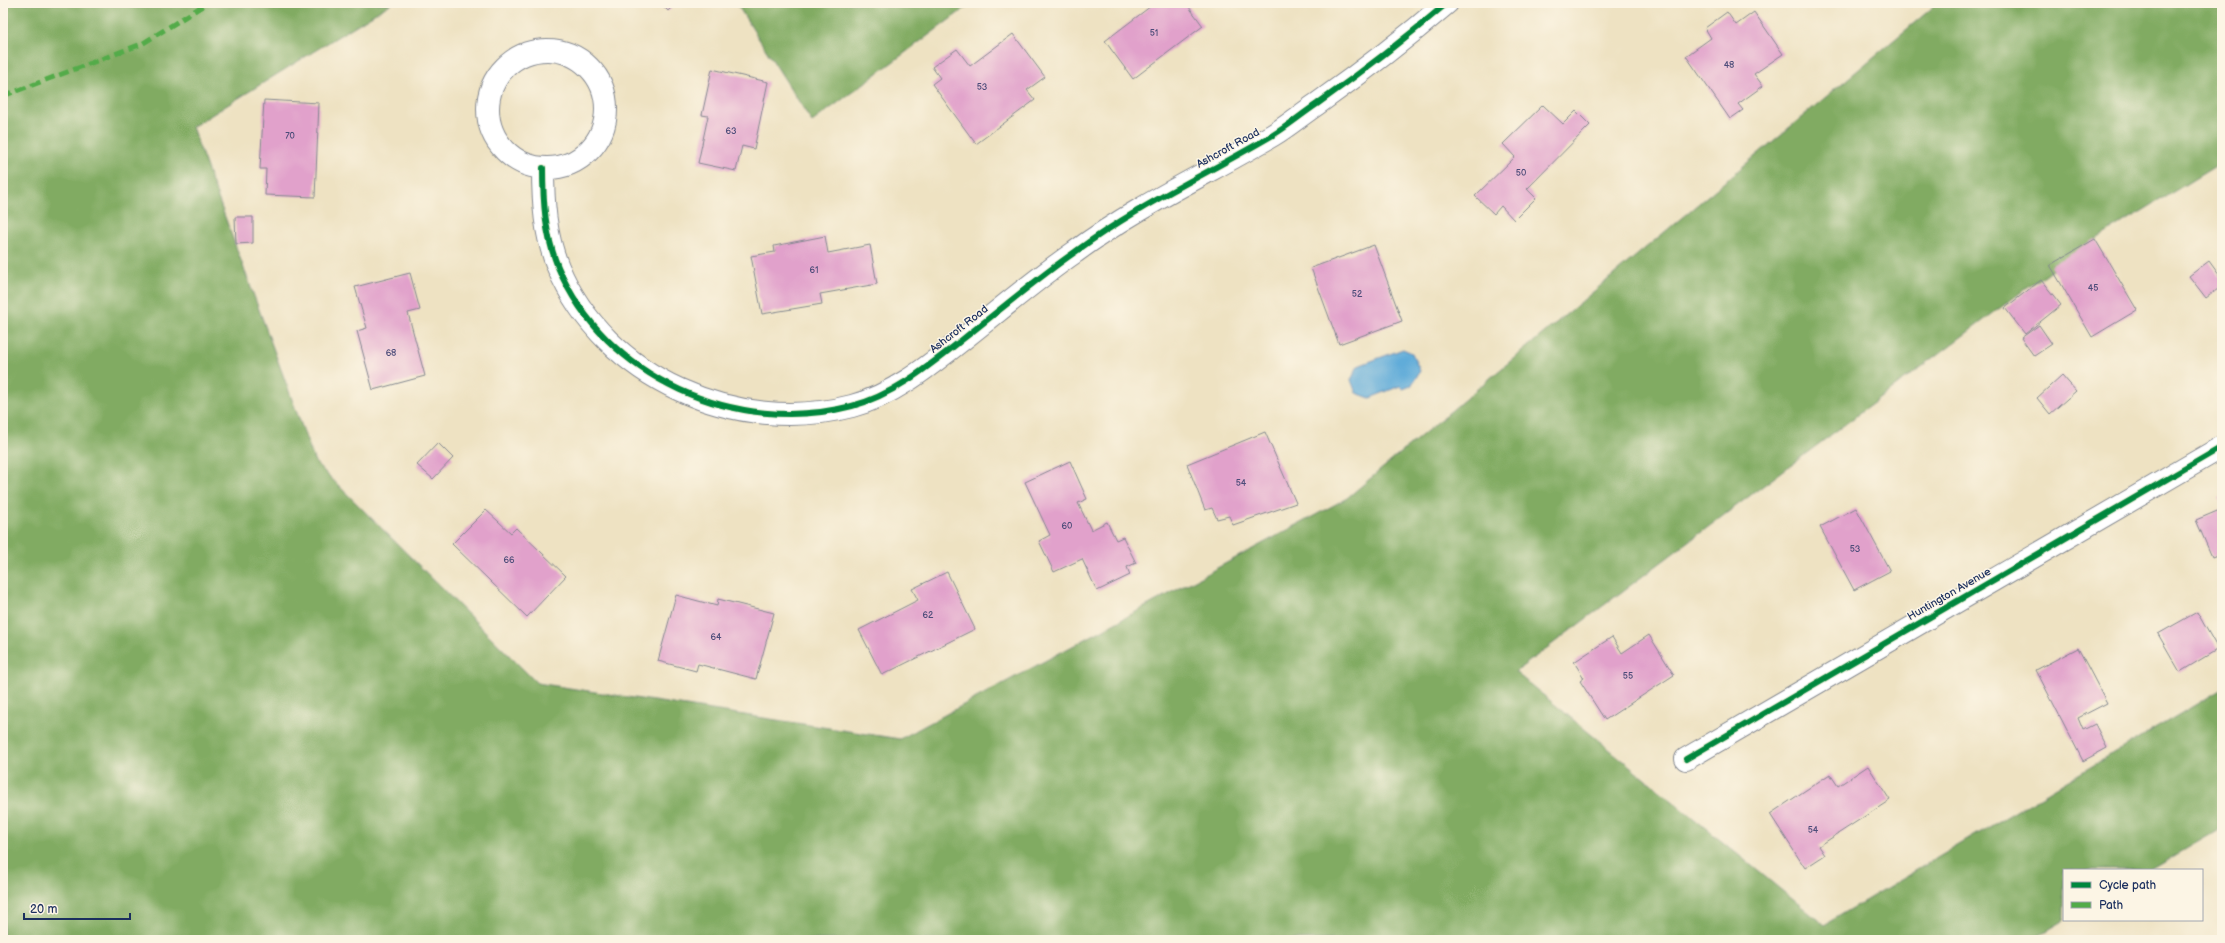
<svg xmlns="http://www.w3.org/2000/svg" width="2225" height="943" font-family="'Balsamiq Sans',sans-serif">
<style>
.forest{fill:#81ab62;stroke:#4e6d60}
.water{fill:#61acd9;stroke:#3e6e9c}
.building{fill:#e1a1cb}
.lines{fill:none;stroke-linecap:round;stroke-linejoin:round}
.minor-casing{stroke:#848890;stroke-width:24}
.minor{stroke:#fff;stroke-width:22}
.quiet{stroke:#52ab49;stroke-width:5;stroke-dasharray:10 5;stroke-linecap:butt}
.cycleway-casing{stroke:#fcf5e5;stroke-width:8}
.cycleway{stroke:#00873e;stroke-width:6}
.labels{text-anchor:middle;dominant-baseline:central;stroke-width:3;stroke-linejoin:round;paint-order:stroke}
.number-label{font-size:9px;fill:#4c4c79}
.street-label{font-size:11px;fill:#1b2f5e;stroke:#fcf5e5}
</style>
<rect width="100%" height="100%" fill="#fcf5e5"/>
<filter id="ink" filterUnits="userSpaceOnUse"><feTurbulence type="fractalNoise" baseFrequency=".025" numOctaves="2"/><feDisplacementMap in="SourceGraphic" scale="8" xChannelSelector="R" yChannelSelector="G"/><feConvolveMatrix kernelMatrix="1 2 1 2 8 2 1 2 1" color-interpolation-filters="sRGB"/></filter>
<filter id="wash" filterUnits="userSpaceOnUse"><feTurbulence type="fractalNoise" baseFrequency=".012" numOctaves="4" result="noise"/><feDisplacementMap in="SourceGraphic" scale="16" xChannelSelector="R" yChannelSelector="G"/><feGaussianBlur stdDeviation="0.9" result="paint"/><feColorMatrix in="noise" values="0 0 0 0 0 0 0 0 0 0 0 0 0 0 0 0 0 1.4 0 .05"/><feComposite in="paint" operator="in"/></filter>
<g filter="url(#wash)">
<rect width="100%" height="100%" fill="#eee2c2"/>
<!-- forest -->
<path class="forest" d="M3,3H392L192,127L315,462L537,683L900,739L1347,498L1938,3H2222V162L2072,254L1515,672L1824,925L2222,689V828L2150,870H2064V920L2030,940H3Z
M736,3H972L812,122Z"/>
<!-- water -->
<path class="water" d="M1403,349L1412,353L1420,371L1411,386L1403,389L1400,386L1370,398L1356,393L1351,380L1358,366Z"/>
<g id="blocks">
<!-- building -->
<path class="building" d="M660,3H676L668,11Z
M1155,3H1186L1203,26L1133,79L1105,41Z
M1727,12L1736,25L1754,12L1783,54L1754,74L1763,86L1738,104L1743,110L1730,119L1686,56L1711,38L1705,28Z
M1013,34L1045,77L1027,90L1035,100L976,144L932,84L940,78L932,67L957,49L970,66Z
M712,69L768,82L754,149L742,146L736,171L698,163L708,116L702,115Z
M264,100L319,103L315,197L265,195L266,169H260Z
M1543,105L1563,124L1576,111L1590,125L1527,189L1536,198L1514,220L1501,206L1494,214L1475,196L1515,157L1503,144Z
M235,217H253V243L236,244Z
M825,236L828,253L870,245L877,284L820,294L822,304L762,314L751,256L775,252L774,246Z
M2095,239L2137,310L2092,337L2050,265Z
M1374,245L1402,321L1339,344L1311,268Z
M2209,261L2222,279V286L2206,298L2189,276Z
M410,273L420,310L408,313L425,376L373,390L357,331L367,328L355,287Z
M2041,280L2061,305L2025,334L2005,308Z
M2039,325L2052,344L2034,356L2021,338Z
M2062,375L2076,391L2050,414L2037,398Z
M1265,432L1296,503L1233,525L1229,516L1217,519L1212,508L1205,510L1187,464Z
M438,443L453,458L433,479L417,465Z
M1070,461L1087,499L1078,503L1091,530L1107,522L1116,540L1123,537L1136,563L1127,567L1130,575L1097,591L1082,559L1054,572L1039,541L1050,535L1025,482Z
M2222,497V506L2219,498Z
M1856,508L1890,571L1854,590L1820,527Z
M2222,509V553L2212,557L2196,520Z
M486,510L511,533L516,528L566,576L527,617L452,544Z
M947,572L975,629L882,675L859,630L918,600L912,589Z
M676,595L717,606L718,599L774,613L756,679L698,664L696,671L658,661Z
M2197,612L2218,649L2180,672L2158,634Z
M1649,635L1674,675L1605,720L1580,681L1584,678L1574,662L1612,637L1622,653Z
M2078,648L2107,703L2078,718L2083,730L2095,724L2107,748L2083,761L2036,670Z
M1868,766L1890,800L1819,846L1825,855L1805,868L1770,814L1830,774L1838,786Z"/>
</g>
</g>
<g filter="url(#ink)">
<use href="#blocks" fill-opacity="0" stroke="#848890" stroke-width="1"/>
<g class="lines">
<!-- minor casing -->
<g class="minor-casing">
<path id="minor" d="M488 109a59 59 0 1 1 118 0a59 59 0 1 1-118 0Z
M543,168C543,202 545,235 558,267C605,379 737,436 852,406C894,395 930,365 963,339C1000,310 1036,279 1075,252C1137,206 1207,174 1273,135C1288,126 1302,114 1317,104C1362,72 1405,39 1447,3
M1686,759L2222,447"/>
</g>
<!-- minor -->
<use href="#minor" class="minor"/>
<!-- quiet -->
<path class="quiet" d="M3,96L142,44L207,3"/>
<!-- cycleway casing -->
<g class="cycleway-casing">
<path id="cycleway" d="M543,168C543,202 545,235 558,267C605,379 737,436 852,406C894,395 930,365 963,339C1000,310 1036,279 1075,252C1137,206 1207,174 1273,135C1288,126 1302,114 1317,104C1362,72 1405,39 1447,3
M1686,759L2222,447"/>
</g>
<!-- cycleway -->
<use href="#cycleway" class="cycleway"/>
</g>
</g>
<g class="labels">
<!-- number labels -->
<g class="number-label">
<text x="1154" y="33">51</text>
<text x="1729" y="65">48</text>
<text x="982" y="87">53</text>
<text x="731" y="131">63</text>
<text x="290" y="136">70</text>
<text x="1521" y="173">50</text>
<text x="814" y="270">61</text>
<text x="2093" y="288">45</text>
<text x="1357" y="294">52</text>
<text x="391" y="353">68</text>
<text x="1241" y="483">54</text>
<text x="1067" y="526">60</text>
<text x="1855" y="549">53</text>
<text x="509" y="560">66</text>
<text x="928" y="615">62</text>
<text x="716" y="637">64</text>
<text x="1628" y="676">55</text>
<text x="1813" y="830">54</text>
</g>
<!-- street labels -->
<g class="street-label">
<text transform="translate(1228 148) rotate(-29)">Ashcroft Road</text>
<text transform="translate(959 329) rotate(-38)">Ashcroft Road</text>
<text transform="translate(1949 594) rotate(-30)">Huntington Avenue</text>
</g>
</g>
<!-- margin -->
<rect width="2225" height="943" fill="none" stroke="#fcf5e5" stroke-width="16"/>
<!-- legend -->
<rect x="2063" y="869" width="140" height="52" fill="#fcf5e5" stroke="#a2a6af"/>
<rect x="2071" y="882" width="20" height="6" fill="#00873e" stroke="#a2a6af"/>
<text x="2099" y="889" font-size="12" fill="#1b2f5e">Cycle path</text>
<rect x="2071" y="902" width="20" height="6" fill="#52ab49" stroke="#a2a6af"/>
<text x="2099" y="909" font-size="12" fill="#1b2f5e">Path</text>
<!-- scale -->
<path d="M24 913v6h106v-6" fill="none" stroke="#1b2f5e" stroke-width="2"/>
<text x="30" y="913" font-size="12" fill="#1b2f5e" stroke="#fcf5e5" stroke-width="3" paint-order="stroke">20 m</text>
</svg>
